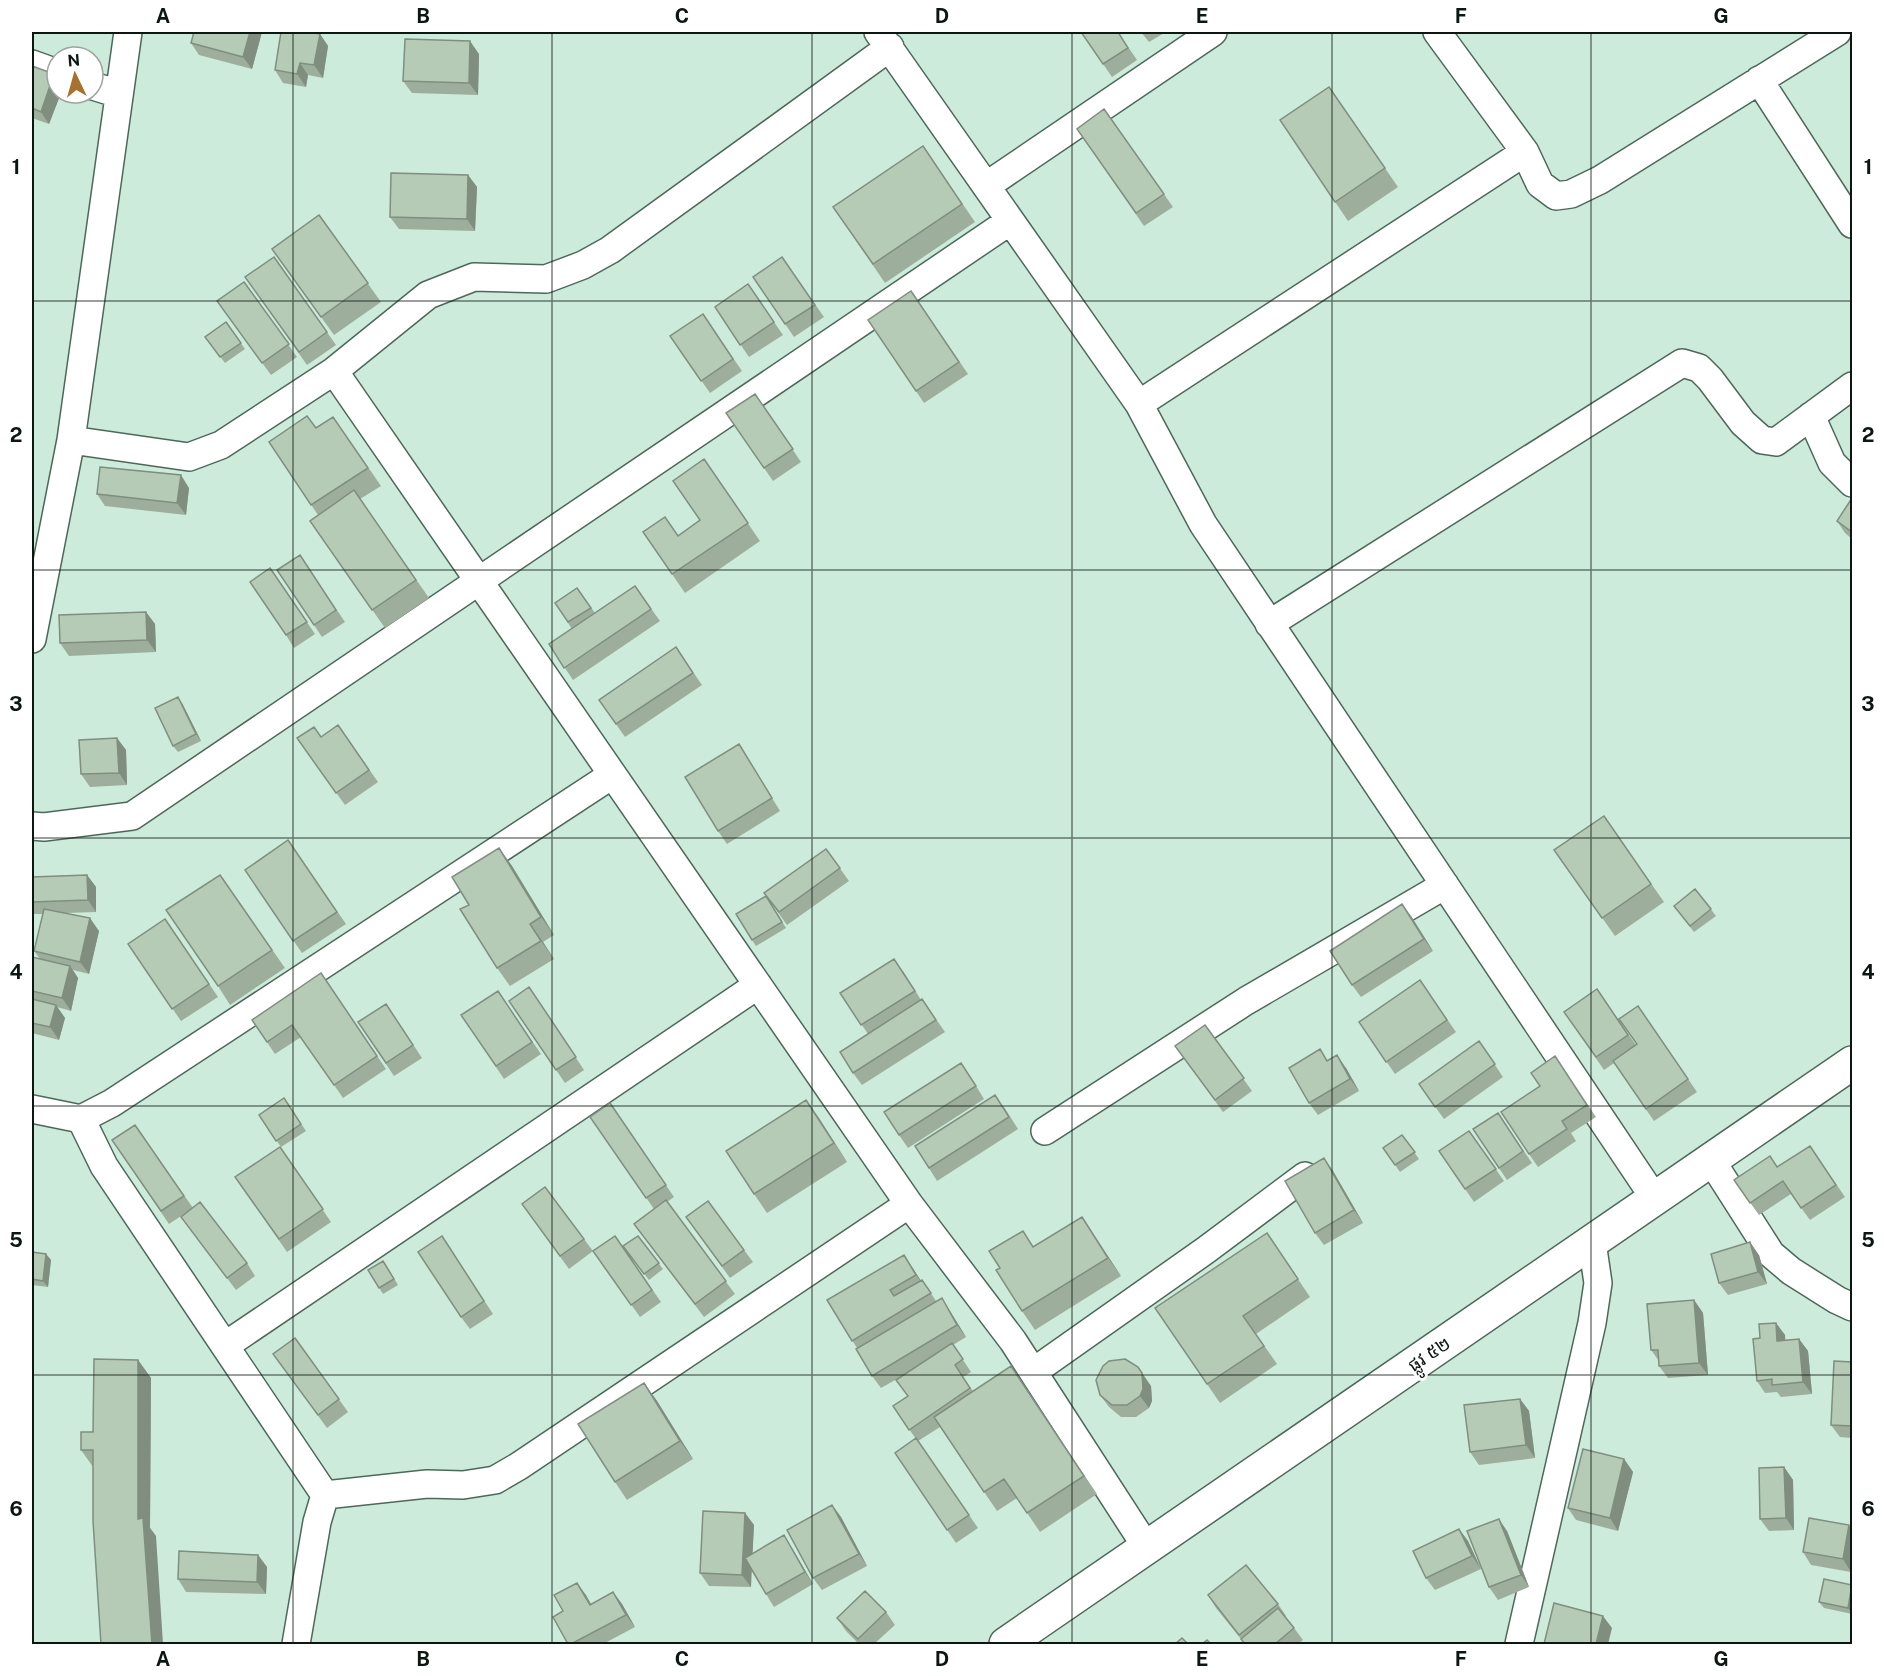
<svg xmlns="http://www.w3.org/2000/svg" width="1884" height="1676" font-family="'Public Sans','Noto Sans Khmer',sans-serif">
<style>
.lines{fill:none;stroke-linecap:round;stroke-linejoin:round}
.street-casing{stroke:#4d685b;stroke-width:30}
.secondary-casing{stroke:#4d685b;stroke-width:36}
.street{stroke:#fff;stroke-width:27}
.secondary{stroke:#fff;stroke-width:33}
.wall{fill:#9daf9c}
.shaded-wall{fill:#7f8e7f}
.building{fill:#b6cbb5;stroke:#7f8e7f;stroke-width:1.5}
.grid{fill:none;stroke:#0c1711;stroke-width:1.5;stroke-opacity:0.55}
.labels{text-anchor:middle;dominant-baseline:central;stroke-width:6;stroke-linejoin:round;paint-order:stroke}
.street-label{font-size:18px;fill:#0c1711;stroke:#fff}
.neatline{fill:none;stroke:#0c1711;stroke-width:2}
.grid-label{font-size:20px;text-anchor:middle;font-weight:bold;fill:#0c1711}
</style>
<rect width="100%" height="100%" fill="#ccebdb"/>
<g class="lines">
<!-- street casing -->
<g class="street-casing">
<path id="street" d="M878,32L1139,404L1203,524L1655,1199
M1437,32L1525,152L1540,184L1556,196L1571,194L1600,180L1837,32
M32,64L57,73
M1759,80L1852,224
M93,86L119,94
M986,186L1213,32
M334,371L909,1204L1013,1341L1147,1548
M1139,404L1525,152
M1811,416L1832,463L1852,483
M71,440L189,457L221,445L334,371L428,295L474,277L546,279L583,265L610,250L890,47
M1269,624L1682,363L1699,368L1710,379L1743,423L1762,440L1776,442L1852,386
M32,639L71,440L128,32
M32,826L44,827L132,816L1010,221
M32,1109L81,1119L112,1103L612,775
M81,1119L104,1166L325,1495
M1045,1131L1246,1001L1445,885
M1711,1160L1771,1254L1791,1271L1837,1300L1852,1307
M226,1345L758,985
M1033,1372L1206,1250L1305,1176
M325,1495L427,1484L463,1485L495,1480L519,1466L909,1204
M296,1644L317,1522L325,1495
M1519,1644L1592,1323L1598,1283L1592,1242"/>
</g>
<!-- secondary casing -->
<g class="secondary-casing">
<path id="secondary" d="M1006,1644L1852,1063"/>
</g>
<!-- street -->
<use href="#street" class="street"/>
<!-- secondary -->
<use href="#secondary" class="secondary"/>
</g>
<!-- wall -->
<path class="wall" d="M185,32H262L252,69L199,55L191,43L193,34Z
M1081,32H1118L1137,60L1112,77Z
M1141,32H1166L1149,42Z
M320,34L328,46L323,78L308,75L306,87L283,83L275,70Z
M479,54L478,95L412,93L403,81Z
M32,66L57,93H61L49,124L32,118Z
M1329,87L1398,187L1348,221L1280,120Z
M1104,109L1173,207L1144,226L1077,129Z
M923,146L975,222L885,283L833,207Z
M468,175L477,187L475,231L399,229L390,217Z
M319,215L381,302L334,335L272,249Z
M274,257L336,345L307,365L245,277Z
M782,257L824,317L794,337L753,277Z
M244,282L297,357L271,375L217,301Z
M748,284L783,335L749,357L715,307Z
M911,291L968,374L924,403L868,320Z
M703,314L742,371L710,393L670,336Z
M226,322L245,349L225,363L205,337Z
M755,394L801,462L773,481L726,413Z
M316,428L346,435L381,486L360,499L429,598L385,628L310,521L318,515L269,442Z
M704,459L760,541L685,593L643,532L678,535L700,520Z
M189,488L186,515L105,506L97,494Z
M1852,498V539L1845,533L1837,521Z
M300,555L345,622L322,637L277,570Z
M270,568L315,634L294,648L286,635Z
M635,586L660,621L573,680L549,644L572,629L555,603L577,588L595,613Z
M146,612L155,624L156,652L69,656L60,643Z
M676,647L702,685L625,737L599,700Z
M182,703L201,741L178,752L173,746Z
M338,725L378,782L345,805L297,738L321,737Z
M117,738L126,750L127,785L90,787L81,774Z
M747,757L780,811L727,844L718,831Z
M1604,816L1664,902L1615,936L1554,850Z
M288,840L346,924L302,953L245,870Z
M499,848L512,866L554,935L543,942L554,959L510,986L497,968L469,905Z
M826,849L849,881L787,925L764,893Z
M87,875L96,887V912L66,913L99,931L89,974L73,970L78,978L71,1011L57,1007L65,1018L59,1040L32,1033V957L40,959L34,951L43,914H32V877Z
M220,875L285,968L230,1005L218,986Z
M1695,889L1716,916L1694,932L1674,906Z
M770,902L786,928L756,946L752,940Z
M1411,916L1433,951L1361,997L1352,985Z
M165,919L218,997L181,1021L128,944Z
M903,971L921,1000L922,999L945,1032L862,1085L853,1073L868,1034L840,993Z
M321,973L386,1069L343,1098L301,1037L275,1054L252,1020Z
M1420,980L1456,1032L1395,1074L1359,1022Z
M529,987L584,1070L565,1083L509,1001Z
M1597,989L1636,1045L1637,1044L1638,1006L1697,1092L1654,1121L1614,1063L1604,1070L1564,1012Z
M498,991L541,1054L504,1079L461,1015Z
M386,1004L422,1058L394,1076L358,1022Z
M1205,1025L1252,1091L1223,1112L1175,1046Z
M1479,1041L1503,1077L1444,1119L1419,1084Z
M1555,1056L1596,1117L1571,1133L1576,1141L1538,1167L1529,1154L1540,1086Z
M1328,1060L1346,1068L1359,1091L1318,1115L1309,1103Z
M970,1076L984,1099L908,1148L899,1135Z
M284,1098L306,1131L281,1147L259,1115Z
M806,1100L847,1162L767,1213L754,1194Z
M610,1103L674,1197L667,1202L735,1294L704,1317L634,1224L654,1209L590,1117Z
M1004,1107L1018,1129L937,1181L929,1168Z
M1498,1113L1532,1163L1507,1180L1499,1168Z
M135,1125L193,1208L169,1224L112,1140Z
M1469,1131L1504,1181L1474,1202L1439,1151Z
M1402,1135L1419,1159L1400,1172L1383,1148Z
M1810,1146L1845,1197L1810,1220L1791,1194L1759,1215L1734,1180L1778,1167Z
M280,1147L331,1222L287,1252L235,1177Z
M1324,1158L1333,1171L1363,1223L1324,1245L1315,1233Z
M522,1204L584,1239L593,1251L569,1269Z
M181,1217L247,1263L255,1276L236,1290Z
M686,1217L744,1250L753,1262L730,1278Z
M1082,1217L1121,1276L1035,1330L1022,1311L1034,1246Z
M1267,1233L1310,1297L1256,1334L1277,1364L1220,1403L1155,1308Z
M442,1236L493,1314L470,1329L461,1317Z
M615,1236L661,1302L640,1317L593,1251Z
M638,1236L663,1269L649,1280L623,1246Z
M32,1252L46,1254L51,1260L48,1287L32,1285Z
M1759,1255L1767,1284L1728,1295L1719,1283Z
M387,1267L398,1285L383,1294L368,1270Z
M912,1267L921,1281L922,1280L936,1301L942,1298L966,1337L953,1345L971,1372L963,1377L973,1391L1011,1366L1097,1494L1040,1532L1017,1498L997,1511L940,1427L918,1441L978,1528L956,1543L895,1453L916,1439L893,1406L908,1396L904,1375L881,1388L872,1376L857,1348L827,1300Z
M1694,1300L1703,1313L1708,1375L1668,1378L1659,1366V1361L1651,1350Z
M1776,1323L1785,1335V1340L1799,1339L1808,1351L1812,1394L1781,1397L1777,1392L1765,1393L1757,1381Z
M295,1338L348,1412L327,1428L282,1366Z
M138,1360L151,1378L150,1528L156,1536L93,1467L81,1450Z
M1852,1362V1438L1840,1437L1831,1425Z
M644,1383L657,1401L693,1459L627,1500L615,1482Z
M1151,1386L1152,1401L1149,1408L1136,1417H1121L1109,1407L1100,1395Z
M1520,1399L1529,1411L1535,1458L1479,1465L1470,1452Z
M1624,1459L1633,1472L1618,1531L1576,1520L1568,1508Z
M1784,1467L1793,1480L1794,1530L1769,1531L1760,1519Z
M832,1505L841,1517L867,1566L822,1590L813,1578Z
M745,1513L754,1525L752,1554L792,1548L813,1584L774,1607L766,1594L751,1570V1587L709,1586L700,1573Z
M1459,1529L1468,1541L1481,1569L1435,1590L1426,1578Z
M1507,1531L1529,1587L1498,1600L1489,1587Z
M1852,1531V1566L1851,1572L1811,1565L1803,1552Z
M258,1555L267,1567L266,1594L186,1592L178,1579Z
M577,1583L591,1604L613,1592L622,1604L635,1627L603,1644H568L563,1611Z
M1852,1585V1614L1824,1608L1819,1602Z
M1208,1595L1278,1604L1286,1616L1285,1617L1294,1628L1303,1640L1298,1644H1245L1241,1639L1216,1608Z
M886,1612L895,1625L874,1644H859L846,1631L837,1618Z"/>
<!-- shaded-wall -->
<path class="shaded-wall" d="M250,32H262L252,69L243,57Z
M320,34L328,46L323,78L314,65Z
M470,41L479,54L478,95L469,83Z
M300,63L308,75L306,87L297,74Z
M54,74L57,78V93H61L49,124L41,112Z
M468,175L477,187L475,231L467,219Z
M181,475L189,488L186,515L177,503Z
M146,612L155,624L156,652L147,640Z
M178,697L182,703L201,741L196,734Z
M117,738L126,750L127,785L119,773Z
M499,848L512,866L554,935L541,917Z
M87,875L96,887V912L88,900Z
M1402,904L1411,916L1433,951L1424,939Z
M90,918L99,931L89,974L80,962Z
M530,924L543,942L554,959L541,941Z
M70,966L78,978L71,1011L62,998Z
M56,1005L65,1018L59,1040L50,1027Z
M1337,1055L1346,1068L1359,1091L1350,1079Z
M806,1100L819,1118L847,1162L834,1143Z
M1324,1158L1333,1171L1363,1223L1354,1210Z
M1082,1217L1094,1235L1121,1276L1108,1258Z
M1750,1242L1759,1255L1767,1284L1758,1272Z
M46,1254L51,1260L48,1287L43,1281Z
M904,1255L912,1267L925,1287L916,1275Z
M942,1298L966,1337L957,1325Z
M1694,1300L1703,1313L1708,1375L1699,1363Z
M1776,1323L1785,1335L1786,1353L1777,1341Z
M1799,1339L1808,1351L1812,1394L1803,1382Z
M138,1360L151,1378L150,1528L156,1536L163,1644H152L138,1519Z
M1138,1367L1151,1386L1152,1401L1149,1408L1140,1396Z
M644,1383L657,1401L693,1459L680,1441Z
M1520,1399L1529,1411L1535,1458L1526,1445Z
M1624,1459L1633,1472L1618,1531L1610,1518Z
M1784,1467L1793,1480L1794,1530L1786,1518Z
M832,1505L841,1517L867,1566L859,1554Z
M745,1513L754,1525L751,1587L742,1575Z
M1499,1519L1507,1531L1529,1587L1521,1575Z
M1849,1525L1852,1531V1566L1851,1572L1843,1559Z
M1459,1529L1468,1541L1481,1569L1472,1556Z
M784,1535L792,1548L813,1584L805,1572Z
M258,1555L267,1567L266,1594L257,1582Z
M577,1583L586,1595L598,1617L590,1605Z
M1852,1587V1614L1848,1608Z
M613,1592L622,1604L635,1627L626,1615Z
M1603,1616L1612,1628L1608,1644H1596Z"/>
<!-- building -->
<path class="building" d="M194,32H250L243,57L191,43Z
M281,32H308L320,34L314,65L300,63L297,74L275,70Z
M1081,32H1118L1128,48L1103,64Z
M405,39L470,41L469,83L403,81Z
M32,66L54,74L41,112L32,108Z
M1329,87L1385,168L1335,202L1280,120Z
M1104,109L1164,194L1136,213L1077,129Z
M923,146L962,204L873,264L833,207Z
M391,173L468,175L467,219L390,217Z
M319,215L368,283L321,317L272,249Z
M274,257L327,332L299,352L245,277Z
M782,257L815,305L785,324L753,277Z
M244,282L289,344L262,363L217,301Z
M748,284L774,322L740,345L715,307Z
M911,291L959,362L916,391L868,320Z
M703,314L733,359L701,381L670,336Z
M226,322L241,343L220,357L205,337Z
M755,394L793,449L764,468L726,413Z
M307,416L316,428L333,417L368,468L311,505L269,442Z
M704,459L748,523L672,574L643,532L665,517L678,536L700,520L673,481Z
M100,467L181,475L177,503L97,494Z
M354,490L416,580L372,610L310,521Z
M1852,498V532L1837,521Z
M300,555L336,610L314,625L277,570Z
M270,568L307,622L286,635L250,582Z
M635,586L651,609L564,668L549,644Z
M577,588L591,608L568,622L555,603Z
M146,612L147,640L60,643L59,615Z
M676,647L693,673L616,724L599,700Z
M178,697L196,734L173,746L155,708Z
M338,725L369,770L336,793L297,738L314,727L321,737Z
M117,738L119,773L81,774L79,740Z
M739,744L772,798L718,831L685,777Z
M1604,816L1651,884L1602,918L1554,850Z
M288,840L337,912L293,941L245,870Z
M499,848L541,917L530,924L541,941L497,968L460,909L469,905L452,877Z
M826,849L840,868L779,912L764,893Z
M87,875L88,900L32,902V877Z
M220,875L272,950L218,986L166,910Z
M1695,889L1711,909L1690,926L1674,906Z
M766,896L782,922L752,940L736,914Z
M1402,904L1424,939L1352,985L1330,951Z
M44,909L90,918L80,962L34,951Z
M165,919L209,984L172,1009L128,944Z
M32,957L70,966L62,998L32,991Z
M894,959L915,991L861,1025L840,993Z
M321,973L377,1056L334,1085L292,1025L267,1042L252,1020Z
M1420,980L1447,1020L1386,1062L1359,1022Z
M529,987L576,1057L556,1070L509,1001Z
M1597,989L1628,1035L1596,1057L1564,1012Z
M498,991L532,1042L496,1066L461,1015Z
M32,999L56,1005L50,1027L32,1023Z
M922,999L936,1020L853,1073L840,1052Z
M386,1004L413,1045L386,1063L358,1022Z
M1638,1006L1688,1079L1646,1109L1613,1061L1637,1044L1619,1019Z
M1205,1025L1244,1078L1215,1100L1175,1046Z
M1479,1041L1495,1064L1435,1107L1419,1084Z
M1320,1049L1327,1061L1337,1055L1350,1079L1309,1103L1289,1068Z
M1555,1056L1587,1105L1562,1121L1567,1129L1529,1154L1501,1112L1540,1086L1531,1073Z
M961,1063L976,1086L899,1135L884,1112Z
M995,1095L1009,1117L929,1168L915,1146Z
M284,1098L301,1124L276,1141L259,1115Z
M806,1100L834,1143L754,1194L726,1151Z
M610,1103L666,1185L646,1198L590,1117Z
M1498,1113L1523,1151L1499,1168L1473,1129Z
M135,1125L184,1196L161,1211L112,1140Z
M1469,1131L1496,1169L1465,1189L1439,1151Z
M1402,1135L1415,1152L1395,1165L1383,1148Z
M1810,1146L1836,1185L1801,1208L1783,1181L1750,1203L1734,1180L1770,1156L1777,1167Z
M280,1147L323,1209L279,1239L235,1177Z
M1324,1158L1354,1210L1315,1233L1285,1181Z
M545,1187L584,1239L560,1256L522,1204Z
M666,1200L726,1281L695,1304L634,1224Z
M708,1201L744,1250L722,1266L686,1217Z
M200,1202L247,1263L227,1278L181,1217Z
M1082,1217L1108,1258L1022,1311L996,1270L1000,1268L989,1251L1023,1231L1033,1247Z
M1267,1233L1298,1279L1243,1316L1264,1346L1207,1384L1155,1308Z
M442,1236L484,1301L461,1317L418,1252Z
M615,1236L652,1290L631,1305L593,1251Z
M638,1236L659,1263L644,1274L623,1246Z
M1750,1242L1758,1272L1719,1283L1711,1254Z
M32,1252L46,1254L43,1281L32,1279Z
M904,1255L916,1275L890,1290L894,1296L922,1280L931,1293L852,1341L827,1300Z
M383,1261L394,1279L379,1288L368,1270Z
M942,1298L957,1325L872,1376L856,1349Z
M1694,1300L1699,1363L1659,1366L1658,1350H1651L1647,1304Z
M1776,1323L1777,1341L1799,1339L1803,1382L1772,1385V1379L1757,1381L1753,1339L1760,1338L1759,1324Z
M295,1338L339,1399L318,1415L273,1354Z
M952,1343L963,1359L955,1365L970,1388L909,1430L893,1406L908,1396L896,1380Z
M94,1359L138,1360V1519L143,1518L152,1644H101L93,1521V1450H81V1432H93Z
M1125,1359L1138,1367L1142,1373L1143,1389L1140,1396L1127,1405H1112L1100,1395L1096,1380L1103,1366L1109,1361Z
M1834,1361L1852,1362V1426L1831,1425Z
M1011,1366L1084,1476L1027,1513L1004,1479L984,1492L934,1417Z
M644,1383L680,1441L615,1482L578,1424Z
M1520,1399L1526,1445L1470,1452L1464,1405Z
M916,1438L969,1515L947,1530L895,1453Z
M1583,1449L1624,1459L1610,1518L1568,1508Z
M1784,1467L1786,1518L1760,1519L1759,1468Z
M832,1505L859,1554L813,1578L787,1530Z
M703,1511L745,1513L742,1575L700,1573Z
M1809,1518L1849,1525L1843,1559L1803,1552Z
M1499,1519L1521,1575L1489,1587L1467,1531Z
M1459,1529L1472,1556L1426,1578L1413,1551Z
M784,1535L805,1572L766,1594L745,1558Z
M179,1551L258,1555L257,1582L178,1579Z
M1246,1565L1278,1604L1239,1635L1208,1595Z
M1824,1579L1852,1585L1848,1608L1819,1602Z
M577,1583L590,1605L613,1592L626,1615L571,1644H568L553,1617L563,1611L554,1595Z
M865,1591L886,1612L858,1639L837,1618Z
M1554,1603L1603,1616L1596,1644H1544Z
M1278,1608L1294,1628L1275,1644H1245L1241,1639Z
M1182,1638L1188,1644H1175Z
M1207,1640L1211,1644H1202Z"/>
<!-- grid -->
<path class="grid" d="M293,32V1644M552,32V1644M812,32V1644M1072,32V1644M1332,32V1644M1591,32V1644M32,301H1852M32,570H1852M32,838H1852M32,1106H1852M32,1375H1852"/>
<g class="labels">
<!-- street labels -->
<g class="street-label">
<text transform="translate(1429 1354) rotate(-34)">ផ្លូវ ៥២</text>
</g>
</g>
<!-- border -->
<rect width="1884" height="1676" fill="none" stroke="#ffffff" stroke-width="66"/>
<!-- north arrow -->
<g transform="translate(75 75) rotate(355)"><circle r="28" fill="#ffffff" stroke="#9ea2a0" stroke-width="1.5"/>
<path d="M0-4.5L10 22L0 15L-10 22Z" fill="#a8712d"/>
<text y="-9" font-size="16" font-weight="bold" text-anchor="middle" fill="#0c1711">N</text>
</g>
<rect x="33" y="33" width="1818" height="1610" class="neatline"/>
<g class="grid-label">
<text x="163" y="23">A</text>
<text x="423" y="23">B</text>
<text x="682" y="23">C</text>
<text x="942" y="23">D</text>
<text x="1202" y="23">E</text>
<text x="1461" y="23">F</text>
<text x="1721" y="23">G</text>
<text x="16" y="174">1</text>
<text x="1868" y="174">1</text>
<text x="16" y="442">2</text>
<text x="1868" y="442">2</text>
<text x="16" y="711">3</text>
<text x="1868" y="711">3</text>
<text x="16" y="979">4</text>
<text x="1868" y="979">4</text>
<text x="16" y="1247">5</text>
<text x="1868" y="1247">5</text>
<text x="16" y="1516">6</text>
<text x="1868" y="1516">6</text>
<text x="163" y="1666">A</text>
<text x="423" y="1666">B</text>
<text x="682" y="1666">C</text>
<text x="942" y="1666">D</text>
<text x="1202" y="1666">E</text>
<text x="1461" y="1666">F</text>
<text x="1721" y="1666">G</text>
</g>
</svg>
